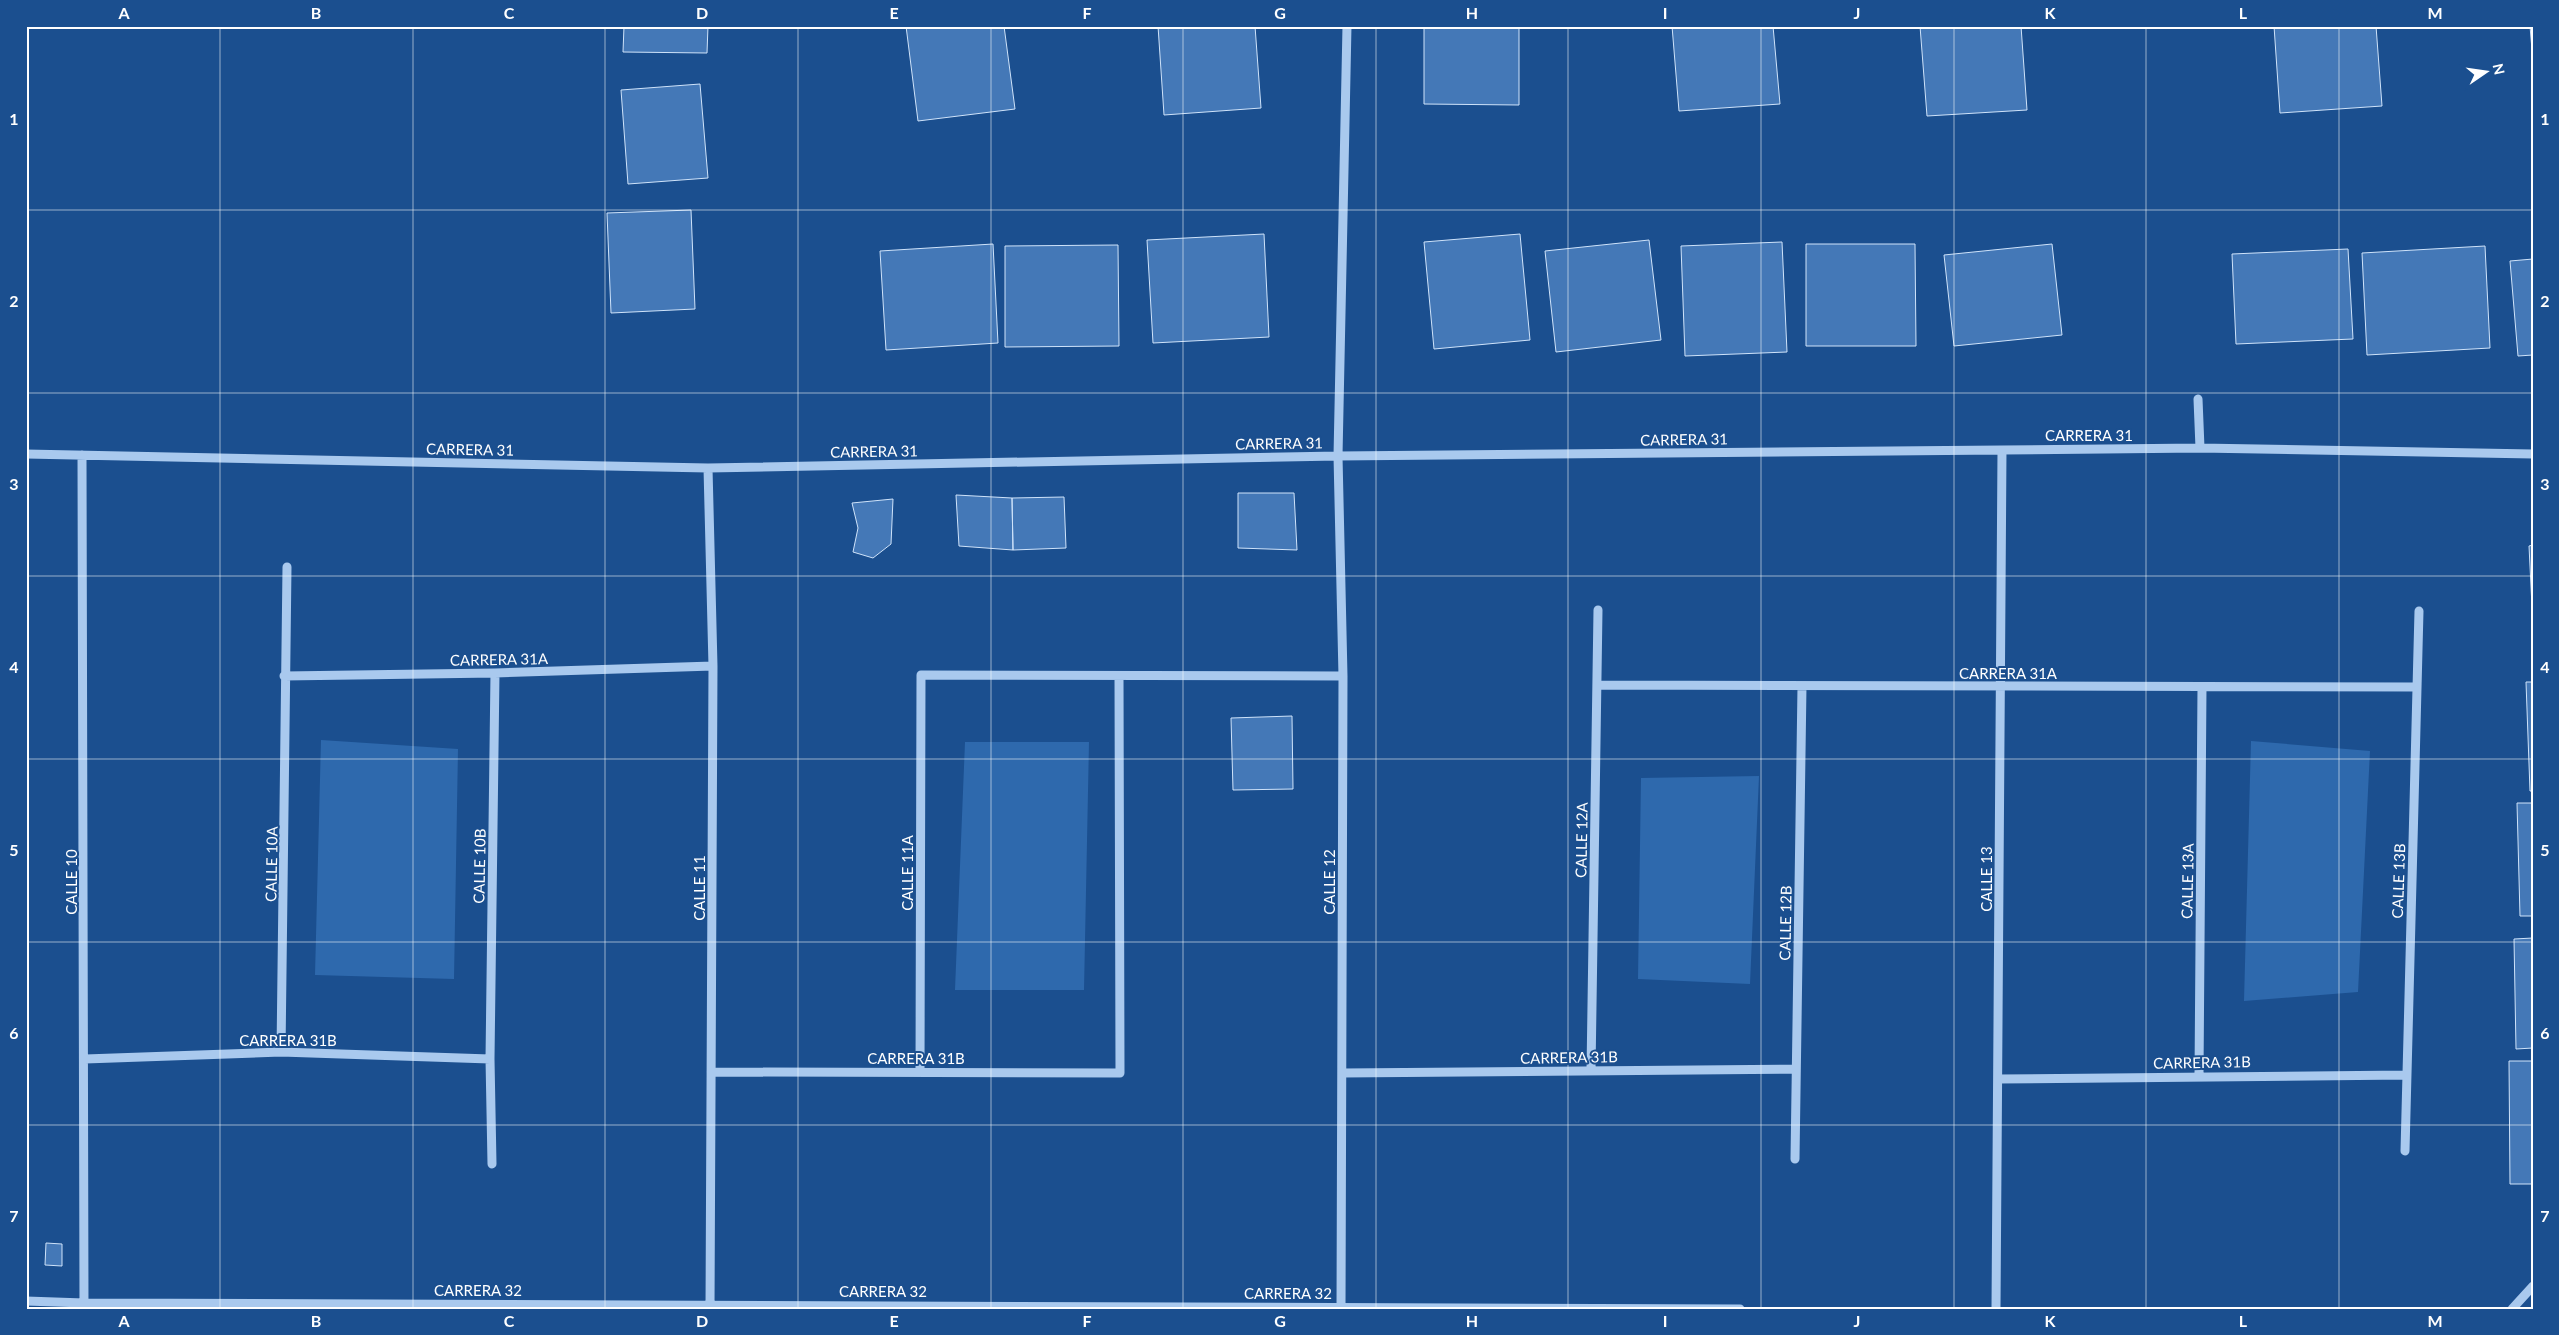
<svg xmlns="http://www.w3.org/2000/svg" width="2559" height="1335" font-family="Lato,sans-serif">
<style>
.green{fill:#2e69ad}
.building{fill:#4478b7;stroke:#cfe3fa}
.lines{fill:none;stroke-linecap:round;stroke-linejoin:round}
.minor{stroke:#a9c9ee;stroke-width:9}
.grid{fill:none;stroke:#fff;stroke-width:1;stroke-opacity:0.55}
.labels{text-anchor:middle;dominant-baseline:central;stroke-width:4;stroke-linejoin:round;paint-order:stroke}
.street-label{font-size:15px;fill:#fff;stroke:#1b4f8f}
.neatline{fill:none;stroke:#fff;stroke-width:2}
.grid-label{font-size:16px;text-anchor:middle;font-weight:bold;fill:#fff}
</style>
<rect width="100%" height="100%" fill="#1b4f8f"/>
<!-- green -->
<path class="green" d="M321,740L458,749L454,979L315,975Z
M2251,741L2370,751L2358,992L2244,1001Z
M965,742H1089L1084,990H955Z
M1759,776L1750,984L1638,979L1641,778Z"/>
<!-- building -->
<path class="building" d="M624,26H708L707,53L623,52Z
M906,26H1004L1015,109L918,121Z
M1158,26H1255L1261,108L1164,115Z
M1424,26H1519V105L1424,104Z
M1672,26H1773L1780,104L1679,111Z
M1920,26H2021L2027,110L1927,116Z
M2274,26H2376L2382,106L2280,113Z
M2530,26H2533V62Z
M700,84L708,178L628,184L621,90Z
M691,210L695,309L611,313L607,213Z
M1264,234L1269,337L1153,343L1147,240Z
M1520,234L1530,340L1434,349L1424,242Z
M1649,240L1661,340L1556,352L1545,251Z
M1782,242L1787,352L1685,356L1681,246Z
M993,244L998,343L886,350L880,251Z
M1806,244H1915L1916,346H1806Z
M2052,244L2062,335L1954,346L1944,255Z
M1118,245L1119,346L1005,347V246Z
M2485,246L2490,348L2367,355L2362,253Z
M2348,249L2353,339L2236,344L2232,254Z
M2533,259V355L2518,356L2510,261Z
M1238,493H1294L1297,550L1238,548Z
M956,495L1012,498L1013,550L959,546Z
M1064,497L1066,548L1013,550L1012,498Z
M893,499L891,544L873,558L853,552L858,528L852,503Z
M2533,545V627L2529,546Z
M2526,682H2533V791H2530Z
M1292,716L1293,789L1233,790L1231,718Z
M2517,803H2533V916H2520Z
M2533,938V1048L2516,1049L2514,939Z
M2509,1061H2533V1184H2510Z
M46,1243L62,1244V1266L45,1265Z"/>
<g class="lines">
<!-- minor -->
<path class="minor" d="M2198,399L2200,448
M26,454L708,468L1338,456L2002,450L2200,448L2533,454
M82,455L84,1307
M708,468L713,666L710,1309
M284,676L495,673L713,666
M1598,685L2417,687
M281,1052L287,567
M85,1059L281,1052L490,1059
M1591,1071L1598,610
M711,1072L1120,1073L1119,676
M920,1072L921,675L1343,676
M1343,1073L1796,1069
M2199,1075L2202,687
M1998,1079L2406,1075
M2405,1151L2419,611
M1795,1159L1802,686
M492,1164L490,1059L495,673
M26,1301L84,1303L1740,1309
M1341,1309L1343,676L1338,456L1347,26
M1996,1309L2002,450
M2512,1309L2533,1286"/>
</g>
<!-- grid -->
<path class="grid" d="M220,26V1309M413,26V1309M605,26V1309M798,26V1309M991,26V1309M1183,26V1309M1376,26V1309M1568,26V1309M1761,26V1309M1954,26V1309M2146,26V1309M2339,26V1309M26,210H2533M26,393H2533M26,576H2533M26,759H2533M26,942H2533M26,1125H2533"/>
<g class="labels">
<!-- street labels -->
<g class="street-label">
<text x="2089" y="435">CARRERA 31</text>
<text transform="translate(1684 439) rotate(-1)">CARRERA 31</text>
<text transform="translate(1279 443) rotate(-1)">CARRERA 31</text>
<text transform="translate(470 449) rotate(1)">CARRERA 31</text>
<text transform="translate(874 451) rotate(-1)">CARRERA 31</text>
<text transform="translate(499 659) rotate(-1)">CARRERA 31A</text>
<text x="2008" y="673">CARRERA 31A</text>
<text transform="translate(1581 840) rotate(-89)">CALLE 12A</text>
<text transform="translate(271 864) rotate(-89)">CALLE 10A</text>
<text transform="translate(479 866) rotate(-89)">CALLE 10B</text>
<text transform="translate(907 873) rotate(-90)">CALLE 11A</text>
<text transform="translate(1986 879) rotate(-90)">CALLE 13</text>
<text transform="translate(2187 881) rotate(-89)">CALLE 13A</text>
<text transform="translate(2398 881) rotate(-88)">CALLE 13B</text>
<text transform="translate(71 882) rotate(-90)">CALLE 10</text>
<text transform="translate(1329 882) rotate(-90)">CALLE 12</text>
<text transform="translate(699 888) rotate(-90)">CALLE 11</text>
<text transform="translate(1785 923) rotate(-89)">CALLE 12B</text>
<text x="288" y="1040">CARRERA 31B</text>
<text transform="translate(1569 1057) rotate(-1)">CARRERA 31B</text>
<text x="916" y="1058">CARRERA 31B</text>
<text transform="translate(2202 1062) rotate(-1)">CARRERA 31B</text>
<text x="478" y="1290">CARRERA 32</text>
<text x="883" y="1291">CARRERA 32</text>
<text x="1288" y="1293">CARRERA 32</text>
</g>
</g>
<!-- border -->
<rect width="2559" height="1335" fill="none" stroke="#1b4f8f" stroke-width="55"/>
<!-- north arrow -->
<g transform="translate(2486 72) rotate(77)" stroke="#1b4f8f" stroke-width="4" paint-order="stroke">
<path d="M0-4L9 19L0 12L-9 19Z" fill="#ffffff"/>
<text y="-8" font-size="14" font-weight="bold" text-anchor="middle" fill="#ffffff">N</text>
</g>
<rect x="28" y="28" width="2504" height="1280" class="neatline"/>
<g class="grid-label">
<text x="124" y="19">A</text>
<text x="316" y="19">B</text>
<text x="509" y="19">C</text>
<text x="702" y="19">D</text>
<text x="894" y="19">E</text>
<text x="1087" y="19">F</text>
<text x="1280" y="19">G</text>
<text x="1472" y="19">H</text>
<text x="1665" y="19">I</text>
<text x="1857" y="19">J</text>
<text x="2050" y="19">K</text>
<text x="2243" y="19">L</text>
<text x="2435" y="19">M</text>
<text x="14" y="125">1</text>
<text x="2545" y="125">1</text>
<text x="14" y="307">2</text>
<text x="2545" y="307">2</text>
<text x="14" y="490">3</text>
<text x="2545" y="490">3</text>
<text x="14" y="673">4</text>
<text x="2545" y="673">4</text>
<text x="14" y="856">5</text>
<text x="2545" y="856">5</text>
<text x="14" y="1039">6</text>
<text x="2545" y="1039">6</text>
<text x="14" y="1222">7</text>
<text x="2545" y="1222">7</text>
<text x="124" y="1327">A</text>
<text x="316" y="1327">B</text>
<text x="509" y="1327">C</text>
<text x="702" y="1327">D</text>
<text x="894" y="1327">E</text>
<text x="1087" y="1327">F</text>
<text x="1280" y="1327">G</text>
<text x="1472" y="1327">H</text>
<text x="1665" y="1327">I</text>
<text x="1857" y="1327">J</text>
<text x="2050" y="1327">K</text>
<text x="2243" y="1327">L</text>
<text x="2435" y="1327">M</text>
</g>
</svg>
